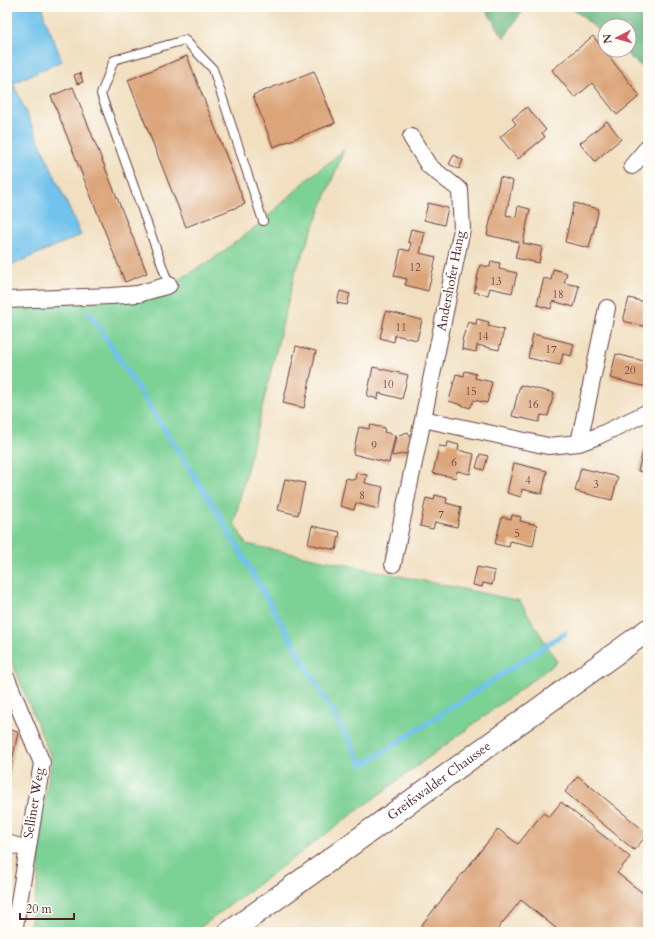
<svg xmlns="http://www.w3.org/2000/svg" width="655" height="939" font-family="Cardo,serif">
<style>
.green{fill:#7cd195;stroke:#637860}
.forest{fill:#65b37e;stroke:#586954}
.water{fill:#71c2ec;stroke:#5e708c}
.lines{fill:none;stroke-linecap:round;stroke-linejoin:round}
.stream{stroke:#71c2ec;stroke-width:5.5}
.building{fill:#dba479}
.lane-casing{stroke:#633c41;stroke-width:10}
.street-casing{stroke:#633c41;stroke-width:18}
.secondary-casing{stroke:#633c41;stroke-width:24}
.lane{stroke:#fff;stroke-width:8}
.street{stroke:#fff;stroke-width:16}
.secondary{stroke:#fff;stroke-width:22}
.labels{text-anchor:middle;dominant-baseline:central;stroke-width:4;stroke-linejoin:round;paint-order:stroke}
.number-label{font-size:11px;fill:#6e403e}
.street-label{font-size:13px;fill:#4a1f2b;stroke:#fdfcf7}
</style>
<rect width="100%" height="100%" fill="#fdfcf7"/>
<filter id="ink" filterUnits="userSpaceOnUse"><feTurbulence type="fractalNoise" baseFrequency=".025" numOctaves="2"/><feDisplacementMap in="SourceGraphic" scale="8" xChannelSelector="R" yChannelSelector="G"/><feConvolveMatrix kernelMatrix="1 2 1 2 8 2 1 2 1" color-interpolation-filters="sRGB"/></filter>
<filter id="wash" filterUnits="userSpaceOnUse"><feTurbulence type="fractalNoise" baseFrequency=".012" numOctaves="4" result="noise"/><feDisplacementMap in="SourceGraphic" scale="16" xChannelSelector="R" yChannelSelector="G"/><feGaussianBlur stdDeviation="0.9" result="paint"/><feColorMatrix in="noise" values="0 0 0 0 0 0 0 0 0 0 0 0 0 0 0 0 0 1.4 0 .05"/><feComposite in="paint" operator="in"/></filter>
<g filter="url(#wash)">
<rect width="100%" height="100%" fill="#f1dfc0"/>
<!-- green -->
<path class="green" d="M344,150L295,273L234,523L246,544L520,601L557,662L194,932H29L38,882L41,817L52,760L7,650V300L169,285L212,260L263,221L308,179Z"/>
<!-- forest -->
<path class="forest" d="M484,7H525L504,38Z
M571,7H648V72L622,50H629V26H605V36Z"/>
<!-- water -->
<path class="water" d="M7,7H43L44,16L62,61L13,83L81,235L7,267Z"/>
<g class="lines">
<!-- stream -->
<path class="stream" d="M89,312L218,513L363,765L565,633"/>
</g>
<g id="blocks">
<!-- building -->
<path class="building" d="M593,36L640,96L617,115L592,83L575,98L552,70Z
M187,56L245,204L186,227L128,80Z
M314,71L335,123L273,147L253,95Z
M80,73L83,82L77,84L74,75Z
M73,87L147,273L125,282L51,96Z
M527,107L546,130L542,133L545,137L518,159L500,137L516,124L512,119Z
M607,121L621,139L595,161L580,143Z
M454,155L463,160L459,169L449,164Z
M500,177L513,181L506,215L516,217L518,206L530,209L523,243L542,247L539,263L515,258L519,242L487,235Z
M428,203L448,208L444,225L424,220Z
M574,203L599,209L589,248L565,242Z
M411,229L425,232L420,253L436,257L428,291L405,285L407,279L394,276L401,249L410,251L411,243L408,242Z
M491,261L500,263L499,269L517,273L512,293L490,288L488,295L474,292L480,265L490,267Z
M553,269L567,273L564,283L579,286L574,307L553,301L551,309L537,305L544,278L551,280Z
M340,291L350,294L347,305L337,303Z
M648,292V327L623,321L629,298L645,302Z
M386,311L422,320L417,340L395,335L394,342L380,338Z
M477,319L489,322L488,326L504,330L499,350L477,345L476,352L462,349L463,341L462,340L468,322L476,324Z
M533,334L574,344L571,356L563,354L560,365L528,358Z
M296,346L316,351L304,408L283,403Z
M616,354L648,362L647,387L610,378Z
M373,367L408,375L402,399L379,393L378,399L367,396Z
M465,371L476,374L475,378L492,382L487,403L474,400L470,408L449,401L456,374L464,376Z
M520,385L554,393L548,416L541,415L539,422L512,416Z
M370,425L385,428L384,432L395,435L389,463L353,454L359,427L369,429Z
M408,432L411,439L408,453L392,456L396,436Z
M448,442L459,445L458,450L474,454L470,474L457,471L456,478L433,473L439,446L447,447Z
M644,447L648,448V473L638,471Z
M480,454L488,456L484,470L476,468Z
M514,463L547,471L542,494L522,489L521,497L507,493Z
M581,468L618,477L612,500L575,491Z
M356,473L367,475L365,483L383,487L378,509L356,503L354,510L340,506L346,478L355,480Z
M285,479L305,483L298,515L278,510Z
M435,495L447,498L446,503L461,507L457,527L435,522L433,529L420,526L426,498L434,500Z
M512,515L521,517L520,521L537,525L533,546L510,541L509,547L495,544L502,517L511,519Z
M312,526L340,532L336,550L308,544Z
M477,567L495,571L492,585L483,583L482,587L473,585Z
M7,729L18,732L9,776H7Z
M578,776L648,834L634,850L565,792Z
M561,802L630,857L617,873L648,897V932H561L521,900L495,932H416L498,829L518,844L543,813L549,817Z"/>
</g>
</g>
<g filter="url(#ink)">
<use href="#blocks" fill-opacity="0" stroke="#633c41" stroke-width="1"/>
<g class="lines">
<!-- lane casing -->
<g class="lane-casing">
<path id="lane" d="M169,285L101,94L114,60L185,40L213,69L263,221"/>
</g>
<!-- street casing -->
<g class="street-casing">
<path id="street" d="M411,137L429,166L460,190L462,229L423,419L548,446L579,443L598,436L648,412
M632,166L648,147
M7,300L111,296L138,294L169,285
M579,443L607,308
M393,564L423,419
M7,679L42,763L14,932
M7,843L27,849"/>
</g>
<!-- secondary casing -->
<g class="secondary-casing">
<g id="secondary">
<path id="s1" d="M230,932L648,630"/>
</g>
</g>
<!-- lane -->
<use href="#lane" class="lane"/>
<!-- street -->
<use href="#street" class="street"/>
<!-- secondary -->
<use href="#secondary" class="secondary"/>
</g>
</g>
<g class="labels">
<!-- number labels -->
<g class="number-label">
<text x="415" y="267">12</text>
<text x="496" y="281">13</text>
<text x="558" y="294">18</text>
<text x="401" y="327">11</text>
<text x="483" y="336">14</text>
<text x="551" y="349">17</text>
<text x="630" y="370">20</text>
<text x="388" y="384">10</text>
<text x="471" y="391">15</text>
<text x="533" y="404">16</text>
<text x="374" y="445">9</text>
<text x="454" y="462">6</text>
<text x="528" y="480">4</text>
<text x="596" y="484">3</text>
<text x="362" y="495">8</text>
<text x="441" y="514">7</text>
<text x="517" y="533">5</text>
</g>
<!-- street labels -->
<g class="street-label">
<text transform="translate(451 281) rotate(-79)">Andershofer Hang</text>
<text stroke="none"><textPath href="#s1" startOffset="258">Greifswalder Chaussee</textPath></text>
<text transform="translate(34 803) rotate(-81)">Selliner Weg</text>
</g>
</g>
<!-- margin -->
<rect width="655" height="939" fill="none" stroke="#fdfcf7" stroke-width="24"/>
<!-- north arrow -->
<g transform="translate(617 38) rotate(264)"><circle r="19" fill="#fdfcf7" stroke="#b5a4a5"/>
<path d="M0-3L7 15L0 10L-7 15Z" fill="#d1495b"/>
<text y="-6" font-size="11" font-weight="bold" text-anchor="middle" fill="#4a1f2b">N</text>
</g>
<!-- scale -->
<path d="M20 913v6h54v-6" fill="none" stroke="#4a1f2b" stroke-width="2"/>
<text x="26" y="913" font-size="12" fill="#4a1f2b" stroke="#fdfcf7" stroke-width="3" paint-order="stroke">20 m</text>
</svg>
